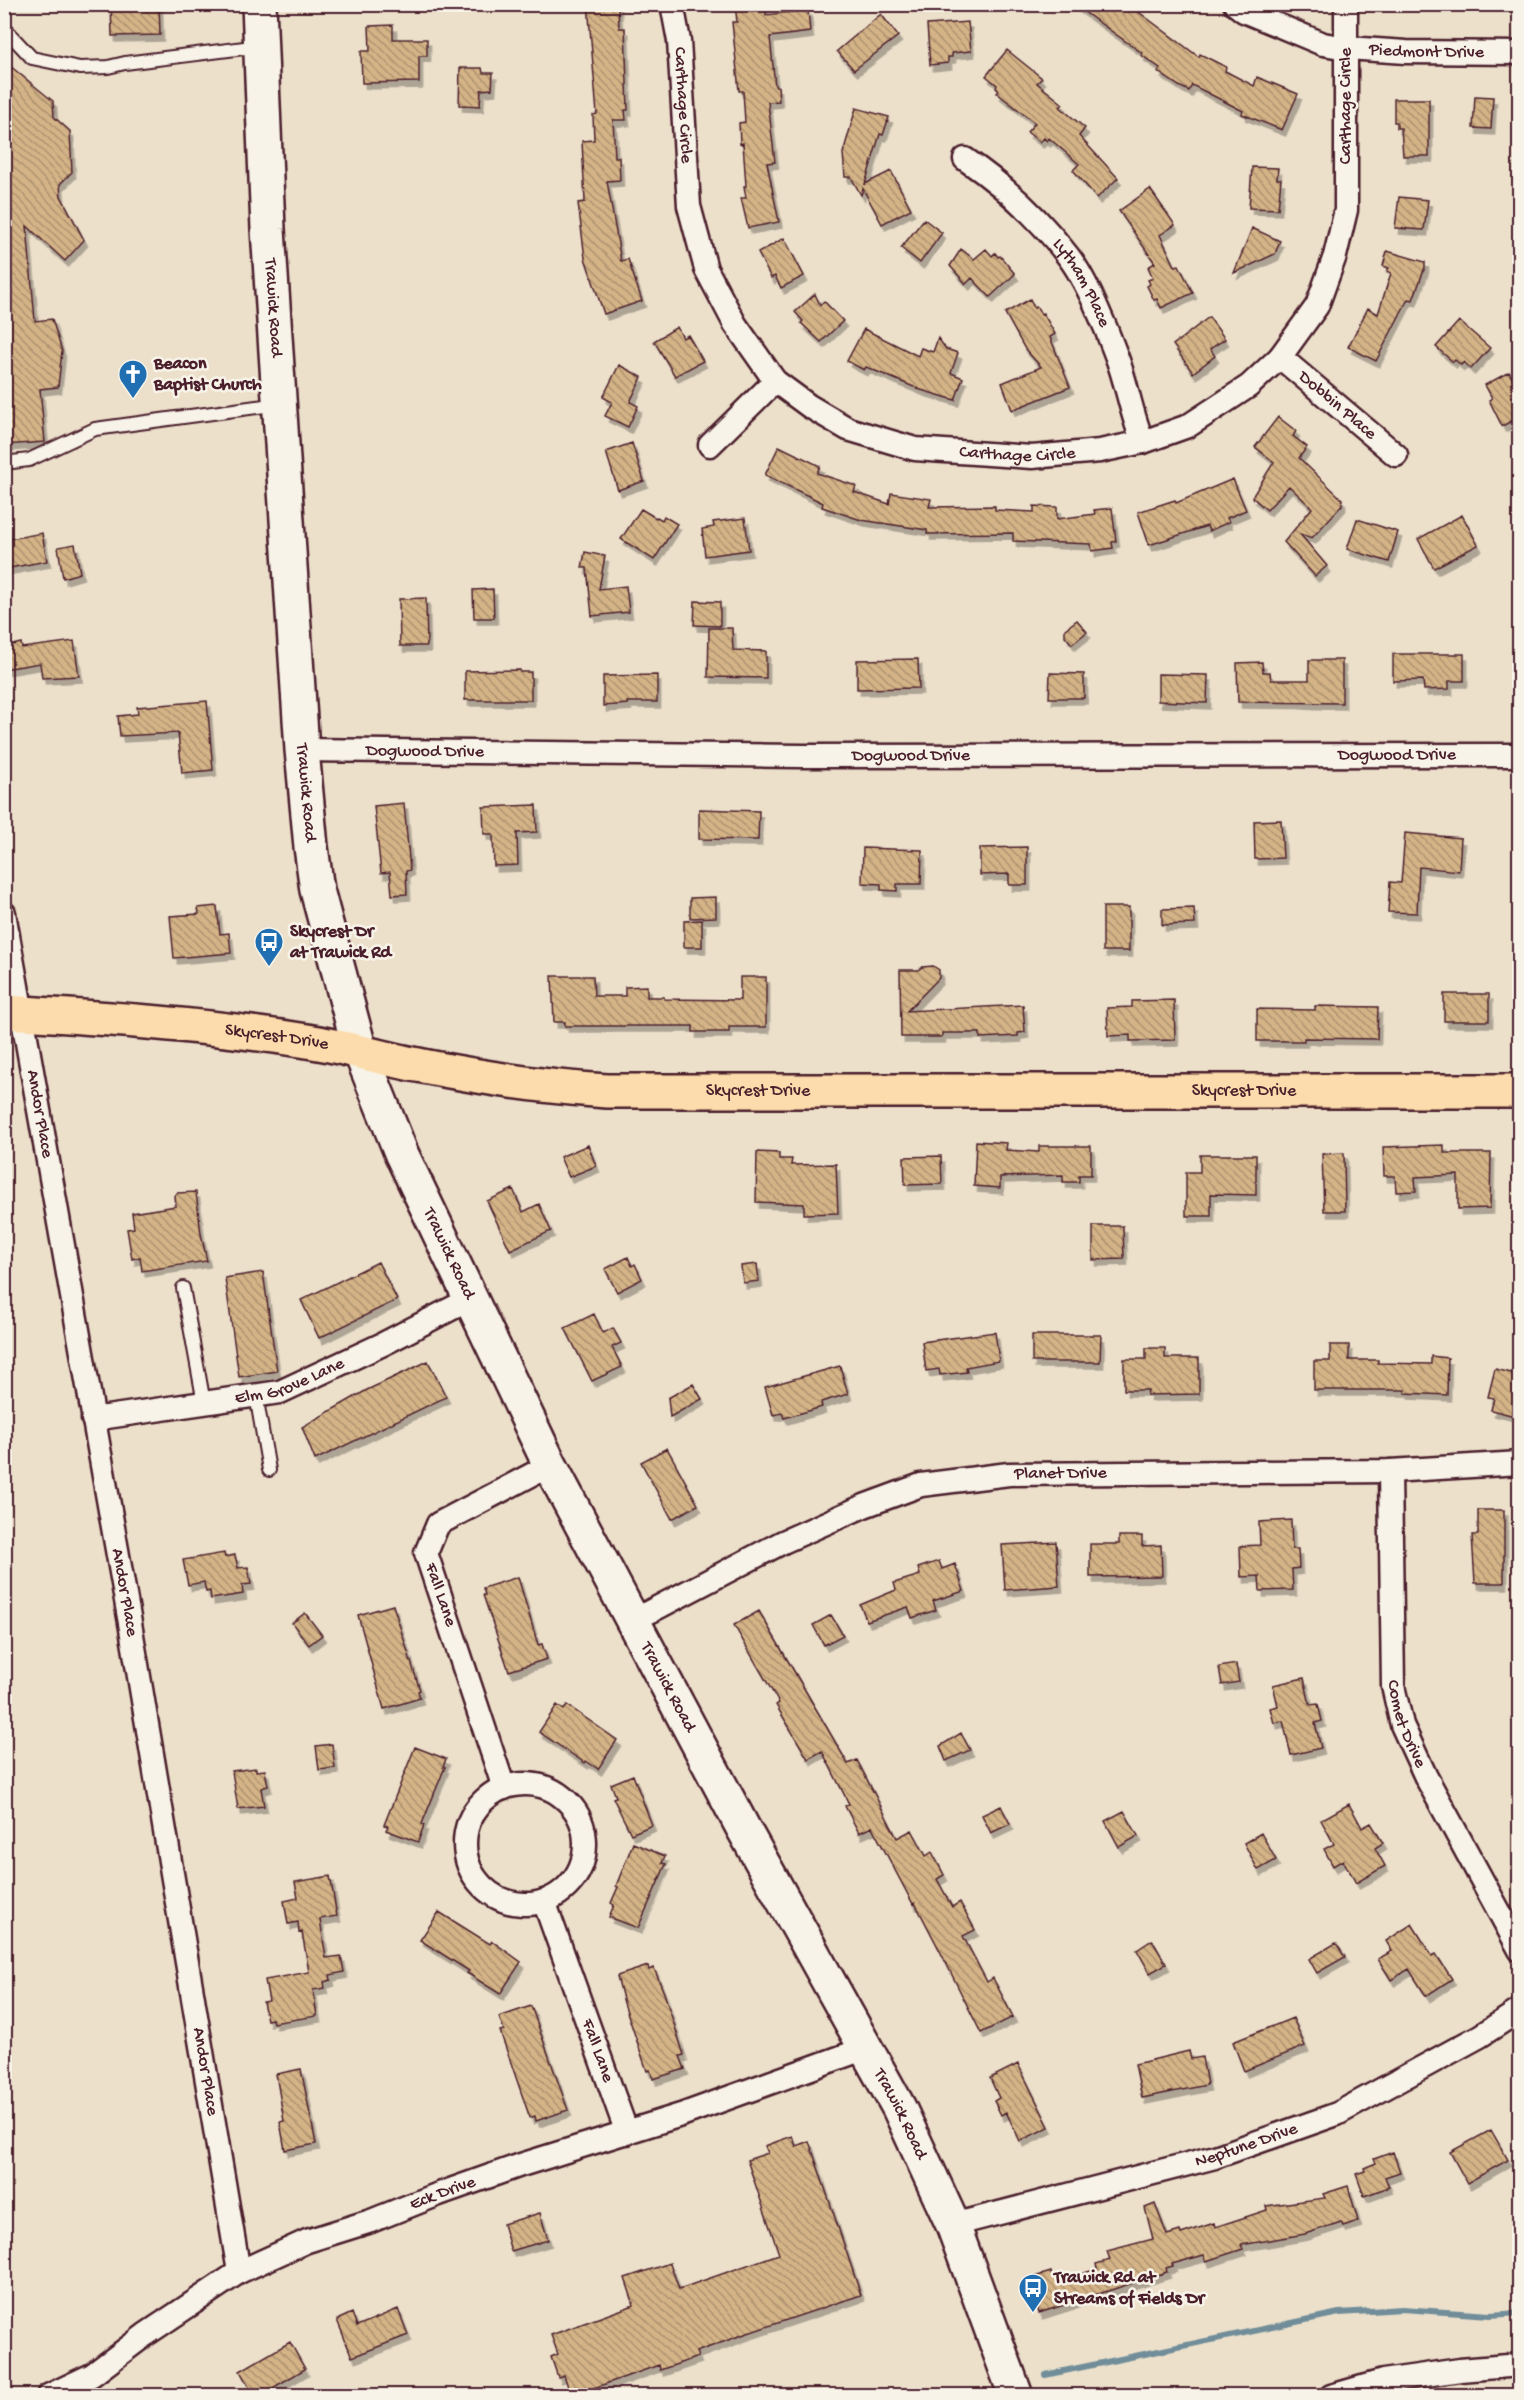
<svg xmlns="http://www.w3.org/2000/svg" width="1524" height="2400" font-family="'Gochi Hand',sans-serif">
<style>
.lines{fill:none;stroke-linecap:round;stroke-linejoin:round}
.stream{stroke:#6f8d99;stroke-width:6}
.building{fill:url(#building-back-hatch);stroke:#4a1f2b;stroke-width:1.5;filter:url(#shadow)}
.lane-casing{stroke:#4a1f2b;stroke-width:16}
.street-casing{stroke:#4a1f2b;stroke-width:27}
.secondary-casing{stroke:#4a1f2b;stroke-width:38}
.primary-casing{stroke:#4a1f2b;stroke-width:38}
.lane{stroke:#f7f3e8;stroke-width:12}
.street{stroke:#f7f3e8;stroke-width:22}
.secondary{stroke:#f7f3e8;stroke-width:33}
.primary{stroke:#fcdcac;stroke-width:33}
.labels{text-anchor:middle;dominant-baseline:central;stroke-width:5;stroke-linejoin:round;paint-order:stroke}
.street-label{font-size:18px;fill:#4a1f2b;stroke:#f7f3e8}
.poi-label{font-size:18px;font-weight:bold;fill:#4a1f2b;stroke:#f7f3e8;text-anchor:start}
</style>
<defs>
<pattern id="building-back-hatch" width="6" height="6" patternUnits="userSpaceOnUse" patternTransform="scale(1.5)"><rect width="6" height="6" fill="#d4b487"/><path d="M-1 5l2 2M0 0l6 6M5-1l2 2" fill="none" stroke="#ae926f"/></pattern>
<filter id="shadow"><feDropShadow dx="3.5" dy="6" stdDeviation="0" flood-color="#0004"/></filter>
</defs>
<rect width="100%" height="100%" fill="#ece0cb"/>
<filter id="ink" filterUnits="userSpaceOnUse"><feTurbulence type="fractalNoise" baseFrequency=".0167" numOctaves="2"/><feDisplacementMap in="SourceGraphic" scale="12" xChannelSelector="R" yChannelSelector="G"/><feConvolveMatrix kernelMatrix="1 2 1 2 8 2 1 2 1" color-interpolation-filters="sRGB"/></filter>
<g filter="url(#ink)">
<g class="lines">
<!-- stream -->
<path class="stream" d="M1045,2375L1339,2313L1402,2309L1490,2315L1520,2313
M963,2396L975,2392"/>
</g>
<!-- building -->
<path class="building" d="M159,4L160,35L112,36L111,5Z
M588,4H618L619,28H625L628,110H625L626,120H613L615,157H619L620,180L607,181L621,261L628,259L642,301L604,314L585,258L578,203L585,202L582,141L594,140L593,115L597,114Z
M735,4H765L766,15L808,10L810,32L770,37L775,86H778L779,101L768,102L775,162L767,163L779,222L748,228L741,198H746L744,186H746L743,143L740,144L739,123L745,122L743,91H739L732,22H737Z
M1073,4H1128L1199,57L1200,54L1226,67L1225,71L1254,86L1257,77L1298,94L1282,130L1242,114L1243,111L1192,85L1189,91L1179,86L1158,72L1160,68L1141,55L1142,53Z
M881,14L898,36L854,70L837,51Z
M968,22L971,51L952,53V57H948V63L930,65L927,25Z
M393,25V39H427V56H419V82L362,83L361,51H370L369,26Z
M1007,50L1042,78L1037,83L1063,104L1060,107L1085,128L1079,136L1118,178L1097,198L1073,170L1079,164L1049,138L1047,141L1044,138L1040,142L1027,132L1035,123L997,93L999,91L996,88L997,85L986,76Z
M4,61L53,101L54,117L70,131L72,172L60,184L61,196L84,240L65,261L27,226L35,321L52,319L62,351L58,387L40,389L45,442L4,445Z
M460,68H482L483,73H493L492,89L481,90L480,106L459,105Z
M1475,96L1493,97L1491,129L1473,128Z
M1394,99H1429V156H1403L1401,128H1397V122H1394Z
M856,108L889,117L883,135L880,134L865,184L891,171L911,209L882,224L863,189L861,195L851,177H845L843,153Z
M1252,167L1278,168L1277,179H1281L1278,209L1249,208Z
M1150,189L1175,225L1160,235L1175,266L1179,265L1193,293L1161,308L1157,299L1154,300L1147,286L1150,284L1148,280L1153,278L1148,267L1155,263L1119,211Z
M1399,197L1428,200L1424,230L1395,228Z
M924,219L942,233L920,263L901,248Z
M1252,228L1280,241L1275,254L1234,273Z
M784,238L804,276L781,288L775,276L771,278L758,253Z
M961,249L974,259L986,249L992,256L995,253L998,257L1000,256L1015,274L990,297L972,278L966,284L950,266Z
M1387,251L1425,262V267L1413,300L1408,299L1376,361L1348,347L1368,308L1378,314L1391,273L1387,271L1389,268L1383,266Z
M815,294L820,305L824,301L843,321L821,342L801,323L803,321L795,312Z
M1030,299L1034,308L1037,307L1041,314L1043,313L1055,334L1050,337L1070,387L1012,410L1002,383L1041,367L1025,349L1005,313Z
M1209,317L1225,339L1210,349L1215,356L1193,373L1173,345Z
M1459,321L1490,348L1471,369L1464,362L1461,365L1455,360L1453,362L1436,347Z
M677,327L683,338L688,335L703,361L675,376L654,341Z
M864,329L918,356L921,348L933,352L938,338L946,349L958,353L951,373L963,378L955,400L921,390L866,367L864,370L847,361Z
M619,365L642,377L630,402L638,406L628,427L605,416L612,402L603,397Z
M1509,372L1520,391V417L1502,426L1489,400L1492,398L1485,385Z
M1278,417L1296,431L1293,436L1307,447L1299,458L1342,499V505L1312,538L1300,534L1327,566L1315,576L1284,542L1312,508L1289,486L1267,510L1252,497L1274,462L1255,447Z
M632,443L644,481L618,490L606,452Z
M779,446L820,466L817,473L856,486L854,492L889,504L891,493L931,499L929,507L995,506V510L1034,512V506L1057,507V519L1095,514L1094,510L1112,508L1116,541L1112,542L1113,548L1092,551L1091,544L1013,541V533L927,534V530L861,520L822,507L823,503L765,475Z
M1233,479L1246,510L1227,518L1229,522L1209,531L1207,526L1149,545L1138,512L1175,500L1176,503Z
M641,509L656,518L657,517L662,520L664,516L677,524L654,560L621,539Z
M1462,515L1478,545L1434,568L1418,539Z
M745,518L749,550L705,556L702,529L714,527L713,522Z
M1357,519L1398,532L1389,562L1347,549Z
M42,533L47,561L4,569V540Z
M75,544L80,573L63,578L58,547Z
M585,552L605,556L599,589L626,586L629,612L592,616L587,568H582Z
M493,589L494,618H474L473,590Z
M426,598L427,646H400L399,599Z
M695,601L720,602V626L694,625Z
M1077,620L1087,632L1072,644L1065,636V629Z
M709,628H732L733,650L766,651V678L708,677Z
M74,641L79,676L42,678L40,663L4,669V647L21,643L22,648Z
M1393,654H1464V681H1449V689L1424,690L1423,680L1393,681Z
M918,659L919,688L857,689V660Z
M1309,660H1342V703L1238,702L1237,663L1262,662L1263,672H1270L1271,680H1309Z
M520,670V672H531V700H465V671Z
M1050,673L1084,674V698H1049Z
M1158,674L1208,675L1207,703L1158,701Z
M657,675V702H627L628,704L603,706V676Z
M207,701L213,770L182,773L178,733L120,736L118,716L138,714L137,707Z
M404,803L410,870L406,871L407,894L392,895L390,872L381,873L374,806Z
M536,805L537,832L517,833L518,865L494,866L493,834H484L483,807Z
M699,809L759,811L758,840L699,839Z
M1281,820L1283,858L1255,859L1254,821Z
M1405,833L1461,838L1459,871L1419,867L1417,913L1388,912L1390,882L1401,883Z
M1027,847V885H1009V874L980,875V848Z
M863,848L922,850L921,884H897V891L881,890V884L862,883Z
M716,897V917L690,918V898Z
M217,906L220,934L229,933L231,953L174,958L170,916L199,914L198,908Z
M1103,907H1129V951H1103Z
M1194,908L1195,924L1162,925V909Z
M702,920V947H684V921Z
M933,966L939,970V978L907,1011L1023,1005L1025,1032L1018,1033V1036L980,1038V1033H942V1037H901L900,970H918L922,967Z
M552,976H593L594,996H625V987L647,986V997H664V999L740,1000V977H766V1027H729V1032H693V1026H565V1022H554Z
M1444,994H1489V1021H1444Z
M1174,1000L1175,1040L1130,1041V1035L1108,1036L1107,1008L1132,1007V1001Z
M1315,1006L1378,1007L1377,1039L1304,1038V1041H1257V1009L1315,1010Z
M976,1141L1007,1143L1006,1150L1039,1152V1146H1091V1175H1079V1182H1063V1175L1000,1177V1188L974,1186Z
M588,1145L596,1166L569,1177L560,1157Z
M1444,1145V1153H1491L1490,1208L1458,1209V1175L1415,1177L1416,1191L1396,1192L1395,1176H1384L1383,1147Z
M757,1152L779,1153V1159H792L791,1165L836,1164L838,1213L804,1214V1204L756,1202Z
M1344,1153L1345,1211H1324L1322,1154Z
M1200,1155H1256V1195L1211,1194V1216H1186V1172H1200Z
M941,1156L942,1184L905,1185L904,1157Z
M513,1189L523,1212L539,1204L551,1231L510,1250L487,1201Z
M196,1192L201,1234L207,1261L142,1271L140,1257L132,1259L127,1229L134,1228L132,1213L176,1206L175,1196L177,1193Z
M1093,1226H1123L1124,1259L1093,1260Z
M628,1257L632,1266L635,1264L642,1279L617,1292L605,1269Z
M378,1262L397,1300L319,1338L301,1300Z
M757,1264L759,1281L743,1283L741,1266Z
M263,1272L277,1371L239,1377L225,1278Z
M594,1314L603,1333L613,1328L621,1343L612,1347L622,1367L592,1381L565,1328Z
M995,1332L999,1361L966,1367L967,1372L940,1375L939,1369L926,1371L922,1342Z
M1032,1335H1101L1100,1362H1032Z
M1330,1345H1349V1360H1378V1363L1431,1364V1356L1448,1358L1447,1395L1405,1393V1390H1314V1361H1330Z
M1146,1348H1165V1358H1199V1394L1147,1395L1148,1390H1124V1359H1146Z
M428,1361L446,1397L315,1460L302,1427L367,1390Z
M840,1366L848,1394L821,1402L822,1407L784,1418L782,1413L773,1415L765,1387Z
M1495,1369L1520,1375V1396L1515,1416L1491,1410L1494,1398L1488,1397Z
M693,1384L702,1399L670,1417L668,1398Z
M667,1448L698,1505L672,1519L641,1462Z
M1478,1510H1504V1583H1475L1472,1535H1478Z
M1291,1520L1292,1549H1298L1299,1568L1292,1569L1293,1590L1260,1591L1259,1576L1241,1577L1240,1546L1260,1545L1259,1522Z
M1119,1536H1142V1546L1161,1545L1162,1576L1090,1577V1544H1119Z
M1056,1542L1059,1586L1005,1590L1002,1545Z
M224,1553L225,1557L235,1555L238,1568L248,1567L251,1584L242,1585L243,1594L211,1599L210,1591L206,1592L204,1582L188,1585L183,1560Z
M939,1561L942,1569L955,1564L964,1591L933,1601L936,1610L912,1618L908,1607L867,1621L860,1605L896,1590L894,1583L920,1575L918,1568Z
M518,1577L538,1645L542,1644L547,1659L509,1671L483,1595H485L483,1588Z
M393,1605L420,1690L418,1691L420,1698L384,1709L358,1615Z
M759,1611L848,1764L857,1760L897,1838L912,1830L926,1856L932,1852L944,1875L937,1879L952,1907L960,1902L975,1930L963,1936L987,1982L993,1978L1013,2017L981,2033L940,1951L915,1903L913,1904L872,1827L859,1833L845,1806L849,1804L822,1751L808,1759L776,1705L779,1703L734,1625Z
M305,1613L322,1635L309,1645L292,1623Z
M831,1615L843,1635L824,1645L813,1625Z
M1236,1664L1239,1682L1222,1685L1219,1667Z
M1304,1678L1310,1705L1318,1704L1322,1721L1315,1723L1321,1748L1291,1755L1283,1721L1274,1723L1270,1708L1278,1706L1273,1685Z
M557,1705L564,1710L567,1705L617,1740L598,1769L586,1761L585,1763L539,1732Z
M961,1733L970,1750L946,1761L940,1746Z
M332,1744L335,1768L319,1770L316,1746Z
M415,1747L446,1759L443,1767H445L422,1824L424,1825L418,1842L386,1830L388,1826L384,1825Z
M256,1768V1771L265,1770L268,1786L261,1788L264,1806L238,1809L232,1771Z
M633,1775L652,1825L631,1834L613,1798L616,1797L611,1784Z
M1349,1804L1362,1828L1371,1823L1383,1843L1375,1848L1385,1866L1356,1883L1343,1860L1333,1866L1324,1849L1334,1844L1321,1820Z
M1001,1806L1010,1824L991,1833L982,1815Z
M1124,1811L1138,1836L1119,1847L1105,1821Z
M1261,1833L1276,1860L1258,1870L1244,1843Z
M633,1843L665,1856L662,1863L666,1864L638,1928L609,1917L614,1905L611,1903L618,1887L616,1886Z
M330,1876L337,1916L320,1919L326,1958L341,1956L344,1972L330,1975L331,1980L324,1982L325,1988L313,1990L317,2016L273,2023L272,2019L267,2020L263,2002L269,2001L265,1980L309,1972L302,1932L299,1933L298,1922L288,1924L284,1901L298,1898L295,1882Z
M439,1912L490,1944L492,1941L521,1962L500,1994L467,1973L469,1971L420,1940Z
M1412,1924L1432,1956L1436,1954L1452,1979L1426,1996L1409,1969L1391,1980L1378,1959L1392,1951L1386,1941Z
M1152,1940L1166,1964L1150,1973L1137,1950Z
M1336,1943L1345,1957L1317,1973L1309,1959Z
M648,1966L649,1970L654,1968L664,1993L684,2055L680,2056L685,2069L653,2079L650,2070L647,2071L624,2003L617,1976Z
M531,2006L568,2110L536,2121L535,2116L530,2118L500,2031L504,2030L499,2017Z
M1293,2018L1305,2046L1244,2071L1233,2042Z
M1189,2051L1191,2059L1202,2057L1207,2085L1142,2098L1135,2064Z
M1018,2064L1049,2127L1020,2141L1006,2112L1001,2115L994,2101L999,2098L990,2078Z
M301,2069L316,2144L285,2150L280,2122L284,2121L276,2074Z
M1491,2130L1508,2160L1467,2183L1450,2152Z
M792,2136L796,2146L809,2141L861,2295L742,2335L696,2352L698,2357L660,2370L659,2365L571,2396L564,2375L558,2377L551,2357L558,2354L551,2335L634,2305L625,2278L670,2263L679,2289L779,2254L747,2160L768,2153L765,2146Z
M1393,2152L1400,2172L1385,2177L1389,2187L1364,2196L1356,2174L1365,2171L1364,2168L1376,2163L1374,2159Z
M1348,2186L1358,2221L1343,2226L1341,2222L1305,2234L1241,2245L1243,2249L1206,2261L1204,2255L1172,2264L1173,2266L1166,2268L1167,2272L1039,2313L1030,2285L1036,2283L1034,2277L1051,2272L1052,2277L1060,2274L1062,2280L1097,2269L1096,2264L1110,2260L1107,2251L1153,2239L1145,2208L1155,2204L1167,2235L1180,2231L1181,2234L1214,2223L1215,2227L1267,2210L1266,2206L1325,2198L1323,2194Z
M540,2213L548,2240L511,2251L503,2224Z
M398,2309L408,2335L352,2357L337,2320L352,2313L357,2326Z
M290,2342L305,2369L259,2396H254L240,2371Z"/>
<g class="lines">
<!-- lane casing -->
<g class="lane-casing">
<path id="lane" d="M4,28L32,58L80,68L108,67L125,63L260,46
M4,463L29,460L95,429L279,404
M183,1288L204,1403
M256,1395L269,1470"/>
</g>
<!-- street casing -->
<g class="street-casing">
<g id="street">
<path id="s1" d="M672,4L679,41L689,206L706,269L735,324L775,381L809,406L848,429L915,449L1032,457L1100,451L1143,442L1188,426L1249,386L1280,357L1317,306L1335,256L1346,210V4"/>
<path id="s2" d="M1235,4L1244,11L1323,44L1347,48L1406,52L1520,53"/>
<path id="s3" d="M965,159C1003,185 1040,219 1068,256C1086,279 1106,327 1116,355C1127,383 1131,414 1143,442"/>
<path id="s4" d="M1280,357L1396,455"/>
<path d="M710,445L775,381"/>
<path id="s5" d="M302,750L803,756L1520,755"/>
<path id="s6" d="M4,913L130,1623L239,2272"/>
<path id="s7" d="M93,1419L280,1392L383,1344L472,1298"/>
<path id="s8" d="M1390,1471L1393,1686L1402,1725L1426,1777L1520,1950"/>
<path id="s9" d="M632,1621L783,1542L864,1506L921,1485L1009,1474L1390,1471L1520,1463"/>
<circle cx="525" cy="1844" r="60"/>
<path d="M504,1788L426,1553L438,1524L550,1465"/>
<path id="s10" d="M544,1901L627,2133"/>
<path id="s11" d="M953,2225L1215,2157L1337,2114L1480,2036L1520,2010"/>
<path id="s12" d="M48,2396L92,2375L145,2335L239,2272L307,2241L371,2221L439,2194L521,2165L681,2115L866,2048"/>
<path d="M1331,2396L1383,2381L1460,2370L1520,2365"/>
</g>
</g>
<!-- secondary casing -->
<g class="secondary-casing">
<g id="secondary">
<path id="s13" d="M259,4L268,229L302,750L311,847L317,890L360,1051L402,1155L550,1465L743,1828L899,2108L953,2225L1016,2396"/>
</g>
</g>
<!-- primary casing -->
<g class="primary-casing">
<g id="primary">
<path id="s14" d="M4,1012C106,1018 207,1025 307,1041C346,1047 384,1059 423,1066C483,1078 545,1087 607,1091H1520"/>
</g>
</g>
<!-- lane -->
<use href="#lane" class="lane"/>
<!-- street -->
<use href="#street" class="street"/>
<!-- secondary -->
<use href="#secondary" class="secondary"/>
<!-- primary -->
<use href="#primary" class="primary"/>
</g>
</g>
<!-- icons -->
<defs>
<g id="church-pin" transform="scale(1.5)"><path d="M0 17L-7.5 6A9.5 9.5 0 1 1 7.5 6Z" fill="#1f6fb2" stroke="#f7f3e8"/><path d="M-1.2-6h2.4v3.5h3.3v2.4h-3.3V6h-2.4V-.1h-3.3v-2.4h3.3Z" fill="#fff"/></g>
<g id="bus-pin" transform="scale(1.5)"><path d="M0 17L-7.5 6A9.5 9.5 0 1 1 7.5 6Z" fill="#1f6fb2" stroke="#f7f3e8"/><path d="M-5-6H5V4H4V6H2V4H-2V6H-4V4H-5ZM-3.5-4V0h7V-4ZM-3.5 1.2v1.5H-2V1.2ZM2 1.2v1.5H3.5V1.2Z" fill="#fff"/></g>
</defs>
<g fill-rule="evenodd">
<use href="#church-pin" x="133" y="374"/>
<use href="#bus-pin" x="269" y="942"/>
<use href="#bus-pin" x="1033" y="2288"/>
</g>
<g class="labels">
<!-- street labels -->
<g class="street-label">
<text stroke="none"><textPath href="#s2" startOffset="201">Piedmont Drive</textPath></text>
<text stroke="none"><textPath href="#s1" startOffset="102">Carthage Circle</textPath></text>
<text transform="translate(1346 106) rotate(-90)">Carthage Circle</text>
<text stroke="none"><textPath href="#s3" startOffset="172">Lytham Place</textPath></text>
<text stroke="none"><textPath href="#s13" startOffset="304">Trawick Road</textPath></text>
<text stroke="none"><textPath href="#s4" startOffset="75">Dobbin Place</textPath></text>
<text stroke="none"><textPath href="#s1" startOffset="660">Carthage Circle</textPath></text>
<text stroke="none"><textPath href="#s5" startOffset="123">Dogwood Drive</textPath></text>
<text stroke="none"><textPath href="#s5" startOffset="1095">Dogwood Drive</textPath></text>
<text stroke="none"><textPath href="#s5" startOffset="609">Dogwood Drive</textPath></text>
<text stroke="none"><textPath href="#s13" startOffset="790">Trawick Road</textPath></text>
<text stroke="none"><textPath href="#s14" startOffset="274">Skycrest Drive</textPath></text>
<text stroke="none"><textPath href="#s14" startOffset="760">Skycrest Drive</textPath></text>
<text stroke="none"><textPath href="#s14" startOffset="1246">Skycrest Drive</textPath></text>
<text stroke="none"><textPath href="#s6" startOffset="204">Andor Place</textPath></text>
<text stroke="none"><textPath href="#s13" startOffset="1276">Trawick Road</textPath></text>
<text stroke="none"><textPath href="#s7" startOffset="201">Elm Grove Lane</textPath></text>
<text stroke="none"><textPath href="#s9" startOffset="460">Planet Drive</textPath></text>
<text stroke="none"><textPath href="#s6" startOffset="690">Andor Place</textPath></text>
<text transform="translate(440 1595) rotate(71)">Fall Lane</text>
<text stroke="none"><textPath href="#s13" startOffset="1762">Trawick Road</textPath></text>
<text stroke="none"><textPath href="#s8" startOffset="255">Comet Drive</textPath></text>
<text stroke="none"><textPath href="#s10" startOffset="159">Fall Lane</textPath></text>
<text stroke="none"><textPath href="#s6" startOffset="1176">Andor Place</textPath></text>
<text stroke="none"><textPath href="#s13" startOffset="2248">Trawick Road</textPath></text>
<text stroke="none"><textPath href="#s11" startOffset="304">Neptune Drive</textPath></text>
<text stroke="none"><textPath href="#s12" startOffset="447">Eck Drive</textPath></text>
</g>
<!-- poi labels -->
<g class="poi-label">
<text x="154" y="364">Beacon<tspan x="154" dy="21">Baptist Church</tspan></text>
<text x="290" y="932">Skycrest Dr<tspan x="290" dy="21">at Trawick Rd</tspan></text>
<text x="1054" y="2278">Trawick Rd at<tspan x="1054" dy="21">Streams of Fields Dr</tspan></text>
</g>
</g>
<!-- margin -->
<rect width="1524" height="2400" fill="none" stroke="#f7f3e8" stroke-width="24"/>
<rect x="12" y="12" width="1500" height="2376" fill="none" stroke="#4a1f2b" stroke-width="2" filter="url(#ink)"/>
</svg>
